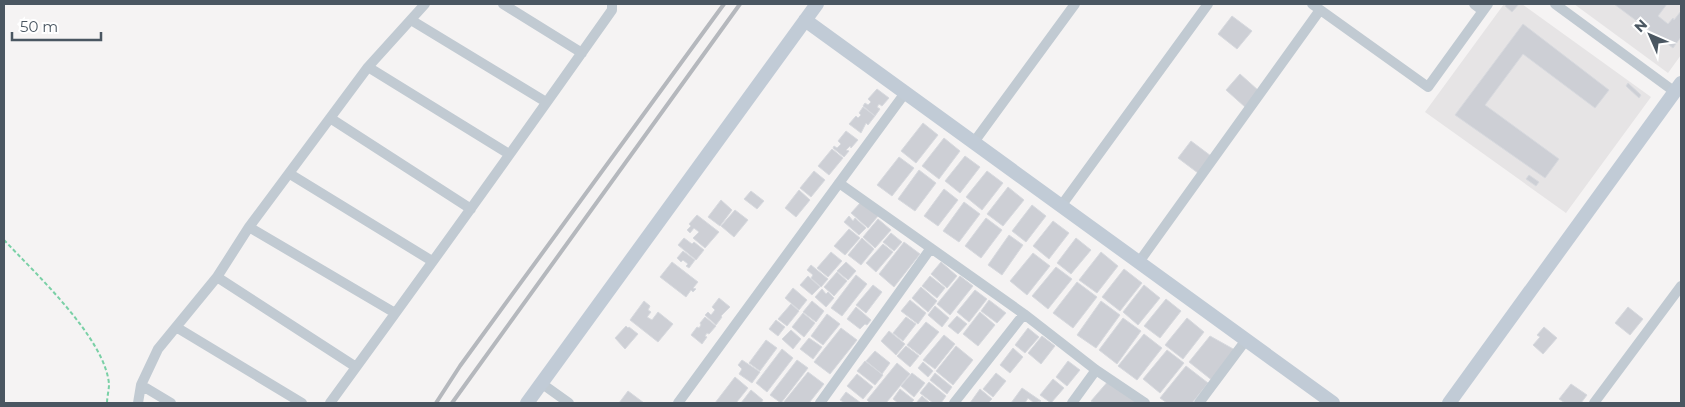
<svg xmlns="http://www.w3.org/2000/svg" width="1685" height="407" font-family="Montserrat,sans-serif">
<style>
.education{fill:#e6e4e5}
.building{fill:#cdcfd5;stroke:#d7d9de}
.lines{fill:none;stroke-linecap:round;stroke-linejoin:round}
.path{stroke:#7ad0a6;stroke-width:2;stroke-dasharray:4 2.5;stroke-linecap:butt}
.street{stroke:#c1cad2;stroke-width:10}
.secondary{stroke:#c1cbd6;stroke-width:14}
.rail{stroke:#b5b8bd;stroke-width:4}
</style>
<rect width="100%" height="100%" fill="#f5f3f3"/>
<!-- education -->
<path class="education" d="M1504,4H1522L1651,97L1566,213L1425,112Z
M1574,4H1681V55L1668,73Z"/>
<!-- building -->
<path class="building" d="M1507,4H1519L1512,12L1505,6Z
M1614,4H1667L1658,16L1668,24L1673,18L1674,20L1681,11V37L1673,48Z
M1232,16L1252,31L1237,49L1218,34Z
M1523,24L1609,90L1595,108L1523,54L1485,105L1559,159L1545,178L1455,115Z
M1240,74L1259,91L1245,107L1226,90Z
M1628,83L1641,95L1639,98L1626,86Z
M877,89L889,98L882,106L879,104L877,107L880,109L875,116L863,106L865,103L868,105L871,102L868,99Z
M863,107L875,116L868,125L866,123L861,133L849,124L856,116L858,118L861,115L859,113Z
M923,123L938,135L916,163L901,151Z
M846,131L858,140L851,148L850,146L846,150L849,151L844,157L833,148L834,146L837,148L841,144L838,141Z
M944,138L960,151L939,179L922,166Z
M1191,141L1211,156L1198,173L1178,158Z
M832,149L843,158L829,175L818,166Z
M965,156L980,167L960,193L945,181Z
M899,157L914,168L892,196L877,185Z
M919,170L936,183L915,211L898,199Z
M814,171L825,180L811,197L800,188Z
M987,171L1003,183L982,210L966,197Z
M1529,175L1539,182L1536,186L1526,179Z
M1008,187L1024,200L1003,226L987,214Z
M944,189L958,200L938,226L924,216Z
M799,190L810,200L796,217L785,208Z
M751,191L764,201L757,209L744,199Z
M721,200L732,210L720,226L708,217Z
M861,202L878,216L868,228L851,213Z
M964,202L980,214L959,242L943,231Z
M1032,205L1046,216L1026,242L1012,231Z
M735,210L748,220L734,237L721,226Z
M697,215L719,232L705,248L693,238L699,232L694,228L690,233L687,230L691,226L689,224Z
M849,216L853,221L855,218L866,228L859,235L844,222Z
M986,218L1002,230L981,258L965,246Z
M878,219L891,230L875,248L863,237Z
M1053,221L1069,233L1049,259L1033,246Z
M849,229L860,238L845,255L834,246Z
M891,233L902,242L894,251L883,242Z
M1009,235L1023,245L1002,275L988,265Z
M684,238L692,244L694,242L704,250L696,260L678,245Z
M862,238L874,249L861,265L848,255Z
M1076,238L1091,250L1071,274L1057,263Z
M904,242L920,254L894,287L879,274Z
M883,244L893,252L876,272L866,263Z
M683,251L695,260L689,268L686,266L688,264L683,260L681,262L677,258Z
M831,252L842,261L828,277L817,268Z
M1101,252L1118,266L1097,293L1079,280Z
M1033,253L1050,266L1027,295L1010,281Z
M672,262L698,282L693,288L696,289L693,292L691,290L686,297L660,277Z
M846,262L856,271L848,280L837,271Z
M941,262L957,276L947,288L931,274Z
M811,265L828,279L821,287L811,278L813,275L807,270Z
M1056,267L1072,279L1048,309L1032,296Z
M1124,269L1142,283L1120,311L1102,297Z
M837,272L847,281L834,296L824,287Z
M856,275L867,284L842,316L831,308Z
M808,276L820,287L812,295L800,285Z
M930,276L945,288L937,298L922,286Z
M960,276L973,286L950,315L937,304Z
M1077,282L1097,297L1073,328L1053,313Z
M873,285L882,292L866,313L856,305Z
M1144,285L1160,298L1138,325L1123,312Z
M921,287L937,301L928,312L912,298Z
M793,288L807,300L799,310L785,298Z
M822,289L826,294L828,292L834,298L826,307L815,297Z
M975,290L987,299L969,322L957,312Z
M719,298L730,307L721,316L722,317L716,325L705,315L708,312L711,315L715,310L712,307Z
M1166,299L1181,311L1160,338L1144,326Z
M910,300L926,313L918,324L901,311Z
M989,300L1006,313L997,323L981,311Z
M644,301L650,306L648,310L651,312L647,317L652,320L658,312L673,324L658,342L630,320Z
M812,301L824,311L816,322L803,312Z
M1101,301L1120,315L1096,348L1077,335Z
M791,304L799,311L787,326L778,319Z
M935,306L949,318L942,327L928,315Z
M856,307L871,320L867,325L865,324L860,329L847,319Z
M1628,307L1643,319L1630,335L1615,323Z
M980,312L995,325L978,346L963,334Z
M803,313L815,323L804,337L792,327Z
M827,314L840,324L823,345L811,336Z
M957,316L967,324L958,334L948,326Z
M705,317L716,326L709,334L707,333L705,336L707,337L702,344L691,335L697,327L699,328L701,325L700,323Z
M906,317L916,324L903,341L893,333Z
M1123,318L1141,331L1117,364L1099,350Z
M1187,318L1204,332L1183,359L1165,345Z
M776,320L785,327L778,336L769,329Z
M926,322L939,332L920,355L907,345Z
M626,326L628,328L629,327L638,334L625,349L615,338Z
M1544,327L1557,338L1543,354L1533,345L1540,337L1537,335Z
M841,328L857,340L830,374L814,362Z
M1028,328L1039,337L1025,353L1015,345Z
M791,330L801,339L793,349L782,339Z
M889,331L905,344L896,355L881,341Z
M1144,334L1162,348L1137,380L1118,366Z
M944,335L955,344L935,369L923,360Z
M1042,336L1055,346L1041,364L1028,353Z
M1210,336L1235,350L1213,381L1189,362Z
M809,338L822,347L813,359L800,349Z
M766,340L777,348L760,371L749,363Z
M906,346L919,356L910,367L897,356Z
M956,346L973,360L953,385L936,371Z
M1013,348L1023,357L1010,373L1000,365Z
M782,349L793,358L767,392L756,383Z
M1167,350L1184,363L1160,393L1143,379Z
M875,351L890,363L882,374L866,361Z
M742,360L760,372L752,383L739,374L742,369L738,365Z
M797,360L808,368L781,403L770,395Z
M865,361L883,375L875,385L857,371Z
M1068,361L1080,370L1067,386L1056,377Z
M923,362L933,371L928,377L918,368Z
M897,363L910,374L886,403H870L867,400Z
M1186,366L1208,383L1192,403H1167L1160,398Z
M808,372L824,384L809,403H783Z
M912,373L925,383L914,397L901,386Z
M935,373L952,387L947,394L930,380Z
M996,373L1006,381L993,397L983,389Z
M857,374L873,387L863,399L847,386Z
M735,377L748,388L736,403H715Z
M1053,379L1064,388L1051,403L1040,395Z
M1110,379L1137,403H1094L1091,401Z
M929,382L946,396L941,403H933L920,393Z
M1571,384L1587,395L1581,403H1565L1559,399Z
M1022,388L1041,401L1034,403L1028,398L1025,403H1011Z
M900,389L914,400L911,403H898L893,399Z
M980,389L992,399L988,403H970Z
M751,390L763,400L761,403H741Z
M628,391L644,403H619Z
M846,392L861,403H845L840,400Z
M922,396L930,403H916Z"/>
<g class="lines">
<!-- path -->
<path class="path" d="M4,240C35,273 105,338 109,384C109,390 107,397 107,403"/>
<!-- street -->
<path class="street" d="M503,4L582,53
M1312,4L1428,87L1488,4
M1474,4L1483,11
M1555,4L1675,92
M411,20L546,102
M368,67L509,154
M330,118L471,209
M974,142L1075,4
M290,174L432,261
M839,183L1024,314L1096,370L1145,403
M1061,206L1208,4
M249,227L395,313
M1139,262L1320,10
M217,277L356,367
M176,327L302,403
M541,383L569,403
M141,385L171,403
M138,403L141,385L158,349L217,277L249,227L368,67L425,4
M330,403C425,273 519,142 612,10V4
M678,403L905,93
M820,403L931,248
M954,403L1024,314
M1072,403L1096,370
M1199,403L1246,340
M1594,403L1681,286"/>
<!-- secondary -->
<path class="secondary" d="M805,20L1333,403
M527,403L817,4
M1449,403L1681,83"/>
<!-- rail -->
<path class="rail" d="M436,403L460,366L724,4
M452,403L740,4"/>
</g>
<!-- border -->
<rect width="1685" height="407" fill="none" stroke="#4a5661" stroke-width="10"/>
<!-- north arrow -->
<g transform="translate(1650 35) rotate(315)" stroke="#ffffff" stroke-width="4" paint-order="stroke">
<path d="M0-4L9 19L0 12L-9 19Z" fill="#4a5661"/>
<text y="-8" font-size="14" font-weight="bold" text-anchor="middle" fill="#4a5661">N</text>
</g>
<!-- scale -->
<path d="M12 32v8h89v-8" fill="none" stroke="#4a5661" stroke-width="2.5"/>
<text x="20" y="32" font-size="15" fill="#4a5661" stroke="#ffffff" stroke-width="4" paint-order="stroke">50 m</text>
</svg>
